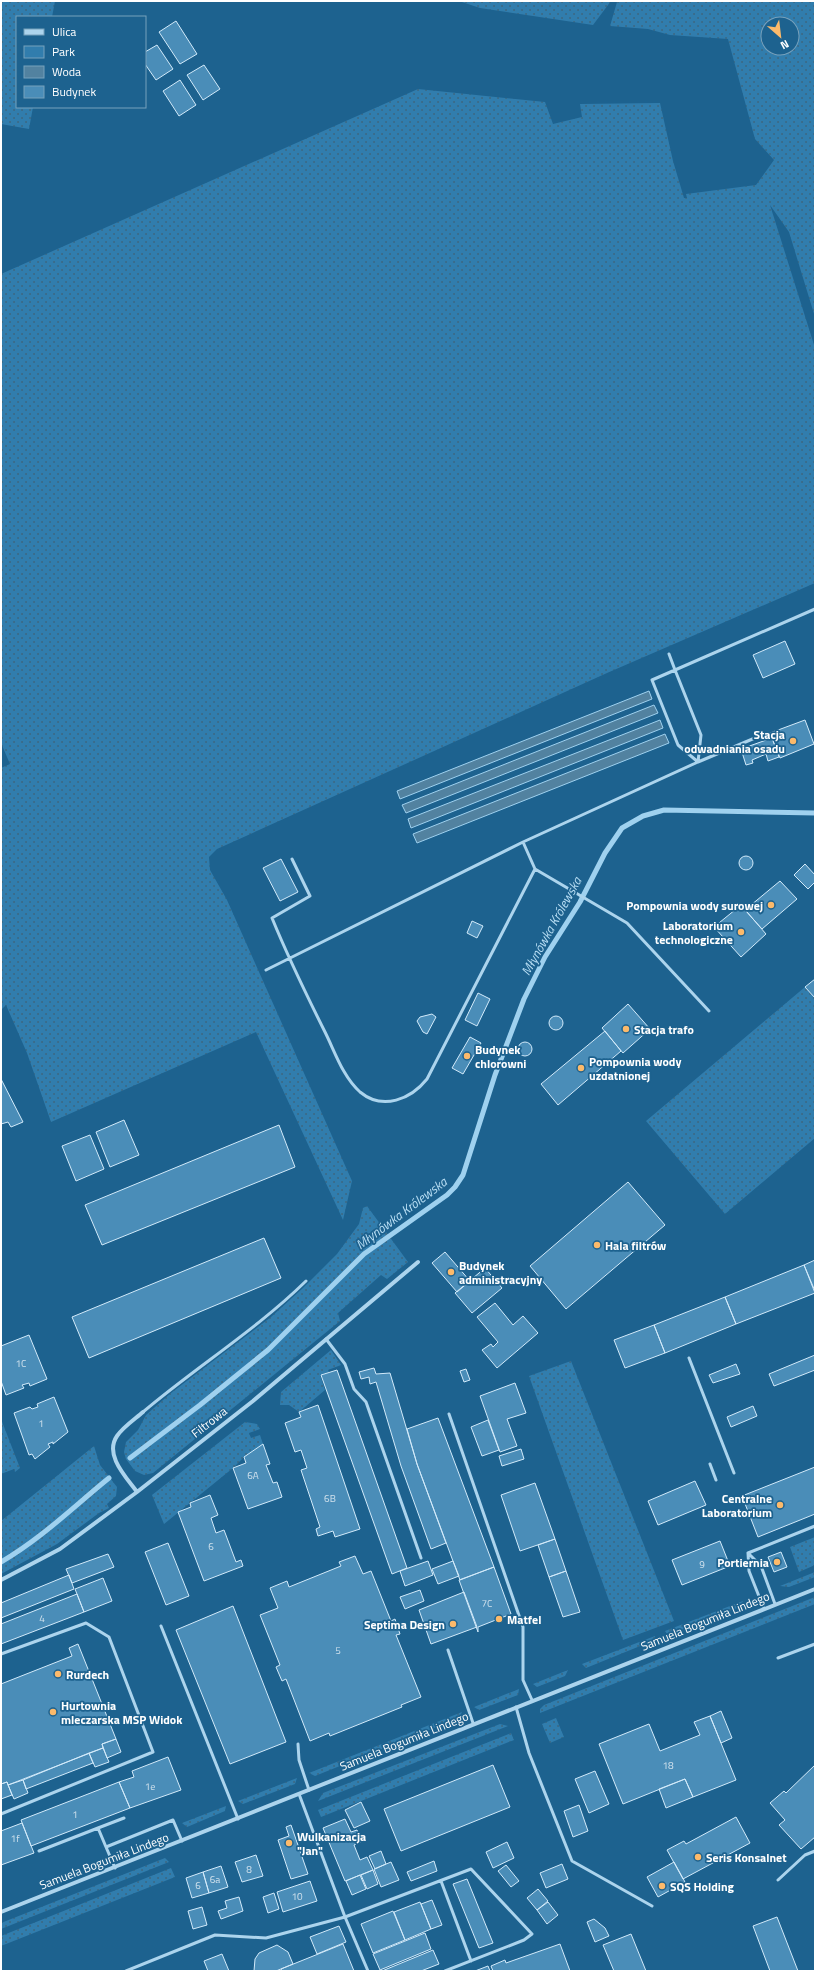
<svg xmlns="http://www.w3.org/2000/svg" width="816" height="1972" font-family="'Titillium Web',sans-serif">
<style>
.green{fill:url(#green-dots);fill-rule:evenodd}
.water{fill:#5282a0;stroke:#9fd1ef}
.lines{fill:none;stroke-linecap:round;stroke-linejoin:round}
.stream{stroke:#9fd1ef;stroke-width:5}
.building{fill:#4a8db8;stroke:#d2eafa}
.service{stroke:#acd4ed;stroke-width:3}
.minor{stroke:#acd4ed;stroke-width:4}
.poi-dot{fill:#fcba6b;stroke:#1d628f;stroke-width:1.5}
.labels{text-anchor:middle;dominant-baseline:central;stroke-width:3.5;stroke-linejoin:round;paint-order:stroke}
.number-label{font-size:10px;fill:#d2e2ed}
.poi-label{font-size:12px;font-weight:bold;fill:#fff;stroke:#1d628f;text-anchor:start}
.street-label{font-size:12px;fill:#fff;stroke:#1d628f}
.water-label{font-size:13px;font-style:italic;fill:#b8def4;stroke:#1d628f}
</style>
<defs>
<pattern id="green-dots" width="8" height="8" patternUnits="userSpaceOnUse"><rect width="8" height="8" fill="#317dad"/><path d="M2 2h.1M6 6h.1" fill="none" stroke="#3d6781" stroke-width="1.8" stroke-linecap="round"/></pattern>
</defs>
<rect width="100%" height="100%" fill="#1d628f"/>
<!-- green -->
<path class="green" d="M1,1H55L52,17H17V107H33L29,129L1,124Z
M459,1H611L593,25L480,8Z
M815,1V317L789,232L770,205L815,348V583L607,673L217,849L209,857L210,870L227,900L352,1181L343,1220L256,1032L51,1122L27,1053L6,1005L1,1010V768L10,764L1,743V274L418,89L545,102L553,124L582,117L580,104L660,103L673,161L684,198H687L686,194L756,185L774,160L755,139L728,39L670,35L648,29L610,26L617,2ZM768,24H792V48H768Z
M805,987L815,998V1138L725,1214L646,1121Z
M367,1206L408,1262L387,1279L381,1275L338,1313L340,1321L153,1473L144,1475L135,1471L126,1459L124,1452L126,1442L138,1430L146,1415L171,1393L271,1317L303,1288L337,1254L359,1224L363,1208Z
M331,1350L341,1365L328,1370L329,1372L320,1375L325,1390L299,1412L289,1405H280L281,1392Z
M571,1361L674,1621L623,1640L529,1376Z
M1,1419L20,1468L15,1472L14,1469L1,1474Z
M245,1422L257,1424L260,1429L249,1433L251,1438L260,1435L263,1444L244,1457L233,1468L164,1524L152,1495Z
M94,1446L100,1465L117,1487L116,1496L107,1504L109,1508L99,1513L57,1544L1,1574V1521Z
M815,1537V1565L799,1572L790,1547Z
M815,1572V1577L789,1587L780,1586Z
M815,1597V1604L540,1713V1709L544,1705Z
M743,1601L740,1607L668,1635L665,1631Z
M655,1636V1640L586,1668L582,1664Z
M568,1670L565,1676L537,1687L533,1684Z
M519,1689L518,1695L479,1710L474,1707Z
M462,1712L459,1718L315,1776L309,1773Z
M556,1718L564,1737L550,1743L542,1724Z
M500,1724L508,1726L318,1801L323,1793Z
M511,1733L514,1740L321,1817L318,1810Z
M297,1778L295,1784L243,1804L238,1801Z
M226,1806L225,1811L187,1827L182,1823Z
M165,1858L169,1862L1,1929V1923Z
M171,1868L175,1877L1,1946V1936Z"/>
<!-- water -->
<path class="water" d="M649,691L652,699L400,799L397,791Z
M654,705L658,713L406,813L402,805Z
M660,720L663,728L411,828L408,819Z
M665,734L669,743L417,843L413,834Z"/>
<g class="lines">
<!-- stream -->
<path class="stream" d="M130,1458L200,1405L268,1350L364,1254L447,1195L455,1187L463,1175L495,1075L524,999L545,957L580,902L605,853L622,828L643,816L664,810L815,813
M1,1562C41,1539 73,1507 109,1478"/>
</g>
<!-- building -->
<path class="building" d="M176,21L197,54L180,64L159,32Z
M157,45L173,69L156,80L145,64V52Z
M204,65L220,89L203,100L187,75Z
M180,80L196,105L179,116L163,91Z
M785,641L795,664L763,678L753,655Z
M805,720L814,744L780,758L770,733Z
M772,738L779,757L768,761L766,754L752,760L753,763L746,765L741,749Z
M739 863a7 7 0 1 1 14 0a7 7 0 1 1-14 0Z
M281,859L298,892L280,901L263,868Z
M805,864L815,875V882L808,889L794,875Z
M780,881L797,899L762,929L745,910Z
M741,905L766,934L741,957L714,927Z
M472,921L483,926L477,938L467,933Z
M815,979V998L805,987Z
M478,993L490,999L477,1026L465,1020Z
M628,1004L650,1029L623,1053L602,1028Z
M432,1014L436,1017L427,1034L423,1032L417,1021L420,1017Z
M549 1023a7 7 0 1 1 14 0a7 7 0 1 1-14 0Z
M605,1031L621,1051L558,1105L541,1084Z
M470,1037L481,1043L463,1074L452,1068Z
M518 1049a7 7 0 1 1 14 0a7 7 0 1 1-14 0Z
M1,1079L23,1122L11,1127L8,1122L1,1124Z
M124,1120L139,1155L110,1167L96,1132Z
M279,1125L295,1167L102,1245L85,1205Z
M90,1135L104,1169L76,1181L62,1146Z
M628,1182L665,1225L566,1309L530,1266Z
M264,1238L281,1278L89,1358L72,1317Z
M445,1252L470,1281L457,1292L432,1263Z
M815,1260V1291L804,1265Z
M804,1265L815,1293L736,1324L725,1297Z
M485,1268L502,1288L472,1313L455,1293Z
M725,1297L736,1324L665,1353L654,1325Z
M495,1303L513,1325L523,1316L538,1333L497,1368L482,1350L491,1344L493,1347L498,1342L477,1317Z
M654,1325L665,1353L625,1368L614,1340Z
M29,1335L47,1379L30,1386L29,1383L22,1385L24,1388L6,1395L1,1381V1346Z
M815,1355V1370L774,1386L769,1374Z
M736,1364L740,1374L713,1383L709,1375Z
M374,1368L376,1374L390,1373L417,1464L446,1543L431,1549L401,1466L376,1382L370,1384L369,1377L361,1379L359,1372Z
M466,1369L470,1380L464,1382L460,1371Z
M337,1370L407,1568L392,1574L321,1375Z
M515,1383L526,1413L507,1419L517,1446L500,1452L480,1396Z
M54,1397L68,1432L53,1444V1442L48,1444L50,1447L35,1459L32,1454L29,1455L14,1413L30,1407L32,1409L38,1407L37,1404Z
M318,1405L360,1529L335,1537L333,1531L318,1536L316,1529L320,1527L301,1470L307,1468L301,1450L295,1452L285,1423L301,1417L299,1412Z
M753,1406L757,1416L731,1427L727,1417Z
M438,1418L494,1567L460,1580L417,1464L407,1429Z
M488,1420L499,1450L482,1456L471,1427Z
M263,1444L270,1464L266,1465L273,1483L277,1482L282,1497L248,1509L233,1468L246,1463L244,1457Z
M521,1449L524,1459L502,1466L499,1456Z
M815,1467V1514L758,1537L742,1496Z
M695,1481L706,1505L658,1525L648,1501Z
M535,1483L555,1539L520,1551L501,1495Z
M210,1495L218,1515L211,1518L216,1533L224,1530L236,1562L241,1560L243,1566L204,1581L178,1512L191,1507L190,1503Z
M555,1539L566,1571L549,1577L538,1545Z
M720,1541L730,1566L682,1585L672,1560Z
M168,1543L189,1596L166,1605L145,1552Z
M781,1552L787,1567L774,1572L768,1557Z
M108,1554L114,1567L72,1583L66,1569Z
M355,1556L363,1574L371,1571L391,1621L395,1619L400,1634L396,1635L421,1697L401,1705L402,1707L330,1736L329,1733L310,1741L286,1679L282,1681L276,1667L280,1665L260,1615L278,1608L270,1588L287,1581L289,1587L341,1566L339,1562Z
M428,1561L433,1575L405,1586L400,1571Z
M453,1561L459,1576L438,1584L432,1569Z
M494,1567L511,1614L478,1627V1632L459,1580Z
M566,1571L580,1612L563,1617L549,1577Z
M69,1575L74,1589L1,1618V1603Z
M103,1578L112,1601L84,1612L75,1589Z
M420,1590L424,1601L405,1609L400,1597Z
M464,1592L477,1627L431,1644L419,1610Z
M77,1594L84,1612L1,1644V1624Z
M233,1606L286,1742L230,1764L176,1630Z
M78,1644L116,1739L102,1744L103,1748L8,1785L7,1782L1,1784V1684L72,1656L69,1648Z
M721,1711L732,1738L721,1743L710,1716Z
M710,1716L736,1780L693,1797L685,1779L623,1804L599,1744L649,1724L660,1751L700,1735L694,1722Z
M116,1739L121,1752L107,1758L102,1744Z
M103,1748L109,1762L95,1767L89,1753Z
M89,1753L93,1763L26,1789L23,1780Z
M168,1757L181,1790L130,1808L119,1782L134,1777L132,1771Z
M493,1765L510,1807L401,1851L384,1809Z
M815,1765V1837L801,1849L779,1825L785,1820L770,1803L784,1791L786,1793Z
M595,1771L609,1804L589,1813L575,1779Z
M685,1779L693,1797L666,1808L659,1789Z
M23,1780L28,1793L14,1799L8,1785Z
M7,1782L12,1795L1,1799V1784Z
M119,1782L130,1808L31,1846L21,1820Z
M361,1802L370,1821L354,1828L345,1810Z
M579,1805L588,1831L573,1837L564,1811Z
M736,1817L750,1843L683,1879L667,1850L684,1841L686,1844Z
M345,1819L351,1832L357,1830L361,1842L354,1845L360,1860L367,1857L373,1870L345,1881L323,1828Z
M22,1823L34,1853L1,1865V1831Z
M291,1825L308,1874L291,1879L278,1840L289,1836L286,1827Z
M507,1842L514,1858L493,1868L486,1852Z
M381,1851L386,1864L375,1869L369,1856Z
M256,1855L263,1876L242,1882L235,1862Z
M434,1861L437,1871L411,1881L407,1872Z
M391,1862L399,1880L381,1887L374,1869Z
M674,1862L685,1882L658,1897L647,1877Z
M562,1864L568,1879L546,1888L540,1873Z
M506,1865L519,1881L511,1887L498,1871Z
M221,1866L228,1887L209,1893L203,1872Z
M373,1870L378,1884L367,1889L361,1875Z
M203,1872L209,1893L192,1898L186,1878Z
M360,1875L366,1889L352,1895L346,1881Z
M467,1879L493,1943L479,1948L453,1884Z
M310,1881L317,1901L283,1912L277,1892Z
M538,1889L548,1901L537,1910L527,1898Z
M274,1893L279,1909L268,1913L263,1897Z
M239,1897L243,1911L221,1919L218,1911L227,1908L225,1901Z
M432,1900L442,1925L431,1929L421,1904Z
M420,1902L431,1929L405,1940L394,1912Z
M548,1902L558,1915L547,1924L537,1910Z
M202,1907L207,1925L193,1929L188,1911Z
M393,1911L405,1940L373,1953L361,1924Z
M777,1917L798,1971H770L753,1926Z
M594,1919L605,1928L609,1936L595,1942L587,1922Z
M339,1926L346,1942L317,1954L310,1937Z
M425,1933L431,1949L380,1970L373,1954Z
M631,1934L646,1971H614L603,1945Z
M343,1944L354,1971H282L281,1969Z
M560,1944L570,1971H493L491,1966L505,1960L506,1963Z
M277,1945L288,1952L293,1964L276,1971H254L255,1959L259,1953Z
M433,1950L439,1964L421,1971H382Z
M222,1954L229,1971H208L204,1961Z
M488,1966L490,1971H475Z"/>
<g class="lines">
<!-- service -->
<path class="service" d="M669,654L675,670L815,609
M292,859L310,896L272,918C288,957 306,994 325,1032C335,1052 343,1077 360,1092C383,1111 411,1099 427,1079L535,869L523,842
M535,869L627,923L709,1011
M266,970L523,842L698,762L678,745L652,680L675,670L701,735L698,762L762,735
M326,1339L345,1364L354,1389L366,1402L421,1558
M689,1358L734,1473
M143,1412C196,1367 256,1330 306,1281
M449,1414L523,1627V1680L532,1700
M710,1464L716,1480
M748,1553L815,1526
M748,1553L761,1566L775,1604
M748,1553L749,1571L764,1609
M161,1626L238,1819
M448,1650L473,1723
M1,1654L86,1623L109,1637L153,1752L1,1814
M778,1658L815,1644
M516,1707L529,1753L572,1861L652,1906
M298,1744L299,1760L309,1790
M98,1828L124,1818
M39,1851L98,1828L106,1847
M115,1868L106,1847L173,1820L182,1841
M778,1880L805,1855L815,1851
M441,1881L471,1961
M126,1971L215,1935L266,1938L345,1917L299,1794
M368,1971L345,1917L471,1869L532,1934L524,1940L445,1971"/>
<!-- minor -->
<path class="minor" d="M137,1492C126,1477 104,1455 117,1436C123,1427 135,1419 143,1412
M1,1580L60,1549L137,1492L253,1401L418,1262
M1,1912L815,1589"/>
</g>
<!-- markers -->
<g class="poi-dot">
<circle cx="793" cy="741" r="4"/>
<circle cx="771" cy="905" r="4"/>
<circle cx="741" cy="932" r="4"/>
<circle cx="626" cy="1029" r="4"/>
<circle cx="467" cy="1056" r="4"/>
<circle cx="581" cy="1068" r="4"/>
<circle cx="597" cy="1245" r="4"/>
<circle cx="451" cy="1272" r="4"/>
<circle cx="780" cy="1505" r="4"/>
<circle cx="777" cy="1562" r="4"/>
<circle cx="499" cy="1619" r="4"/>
<circle cx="453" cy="1624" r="4"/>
<circle cx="58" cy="1674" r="4"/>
<circle cx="53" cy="1712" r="4"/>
<circle cx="289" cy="1843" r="4"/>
<circle cx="698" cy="1857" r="4"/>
<circle cx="662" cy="1886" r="4"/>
</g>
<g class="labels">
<!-- number labels -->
<g class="number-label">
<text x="21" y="1363">1C</text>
<text x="41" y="1423">1</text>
<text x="253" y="1475">6A</text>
<text x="330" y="1498">6B</text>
<text x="211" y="1546">6</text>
<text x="702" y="1564">9</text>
<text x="487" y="1603">7C</text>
<text x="42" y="1618">4</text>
<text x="338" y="1650">5</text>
<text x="668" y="1765">18</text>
<text x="150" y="1786">1e</text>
<text x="75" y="1814">1</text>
<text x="15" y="1838">1f</text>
<text x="249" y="1869">8</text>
<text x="215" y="1879">6a</text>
<text x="198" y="1885">6</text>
<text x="297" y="1896">10</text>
</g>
<!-- poi labels -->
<g class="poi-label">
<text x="785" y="734" text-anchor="end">Stacja<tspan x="785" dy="14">odwadniania osadu</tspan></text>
<text x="763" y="905" text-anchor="end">Pompownia wody surowej</text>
<text x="733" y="925" text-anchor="end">Laboratorium<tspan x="733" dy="14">technologiczne</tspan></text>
<text x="634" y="1029">Stacja trafo</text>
<text x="475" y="1049">Budynek<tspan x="475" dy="14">chlorowni</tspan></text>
<text x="589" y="1061">Pompownia wody<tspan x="589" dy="14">uzdatnionej</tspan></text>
<text x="605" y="1245">Hala filtrów</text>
<text x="459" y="1265">Budynek<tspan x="459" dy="14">administracyjny</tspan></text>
<text x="772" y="1498" text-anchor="end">Centralne<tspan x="772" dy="14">Laboratorium</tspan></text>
<text x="769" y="1562" text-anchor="end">Portiernia</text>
<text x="507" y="1619">Matfel</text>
<text x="445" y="1624" text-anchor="end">Septima Design</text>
<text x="66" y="1674">Rurdech</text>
<text x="61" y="1705">Hurtownia<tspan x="61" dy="14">mleczarska MSP Widok</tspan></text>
<text x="297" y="1836">Wulkanizacja<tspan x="297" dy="14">"Jan"</tspan></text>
<text x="706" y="1857">Seris Konsalnet</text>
<text x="670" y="1886">SQS Holding</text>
</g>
<!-- street labels -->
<g class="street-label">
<text transform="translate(209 1422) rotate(-38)">Filtrowa</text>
<text transform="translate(705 1621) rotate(-22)">Samuela Bogumiła Lindego</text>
<text transform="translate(404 1741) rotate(-22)">Samuela Bogumiła Lindego</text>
<text transform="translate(104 1861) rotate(-21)">Samuela Bogumiła Lindego</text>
</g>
<!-- water labels -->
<g class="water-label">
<text transform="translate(551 926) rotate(-61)">Młynówka Królewska</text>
<text transform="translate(401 1213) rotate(-37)">Młynówka Królewska</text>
</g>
</g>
<!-- border -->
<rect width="816" height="1972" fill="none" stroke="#ffffff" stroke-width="4"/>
<!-- legend -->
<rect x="16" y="16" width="130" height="92" fill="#1d628f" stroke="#77a1bc"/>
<rect x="24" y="29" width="20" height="6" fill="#acd4ed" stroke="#77a1bc"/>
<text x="52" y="36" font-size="12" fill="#ffffff">Ulica</text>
<rect x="24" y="46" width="20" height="12" fill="#317dad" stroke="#77a1bc"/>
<text x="52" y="56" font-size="12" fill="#ffffff">Park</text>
<rect x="24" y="66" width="20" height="12" fill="#5282a0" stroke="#77a1bc"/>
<text x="52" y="76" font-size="12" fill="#ffffff">Woda</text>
<rect x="24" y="86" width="20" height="12" fill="#4a8db8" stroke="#77a1bc"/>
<text x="52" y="96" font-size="12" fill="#ffffff">Budynek</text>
<!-- north arrow -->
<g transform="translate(780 36) rotate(152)"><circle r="19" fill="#1d628f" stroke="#77a1bc"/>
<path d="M0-3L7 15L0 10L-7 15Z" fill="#fcba6b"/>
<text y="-6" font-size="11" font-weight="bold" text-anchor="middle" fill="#ffffff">N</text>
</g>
</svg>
